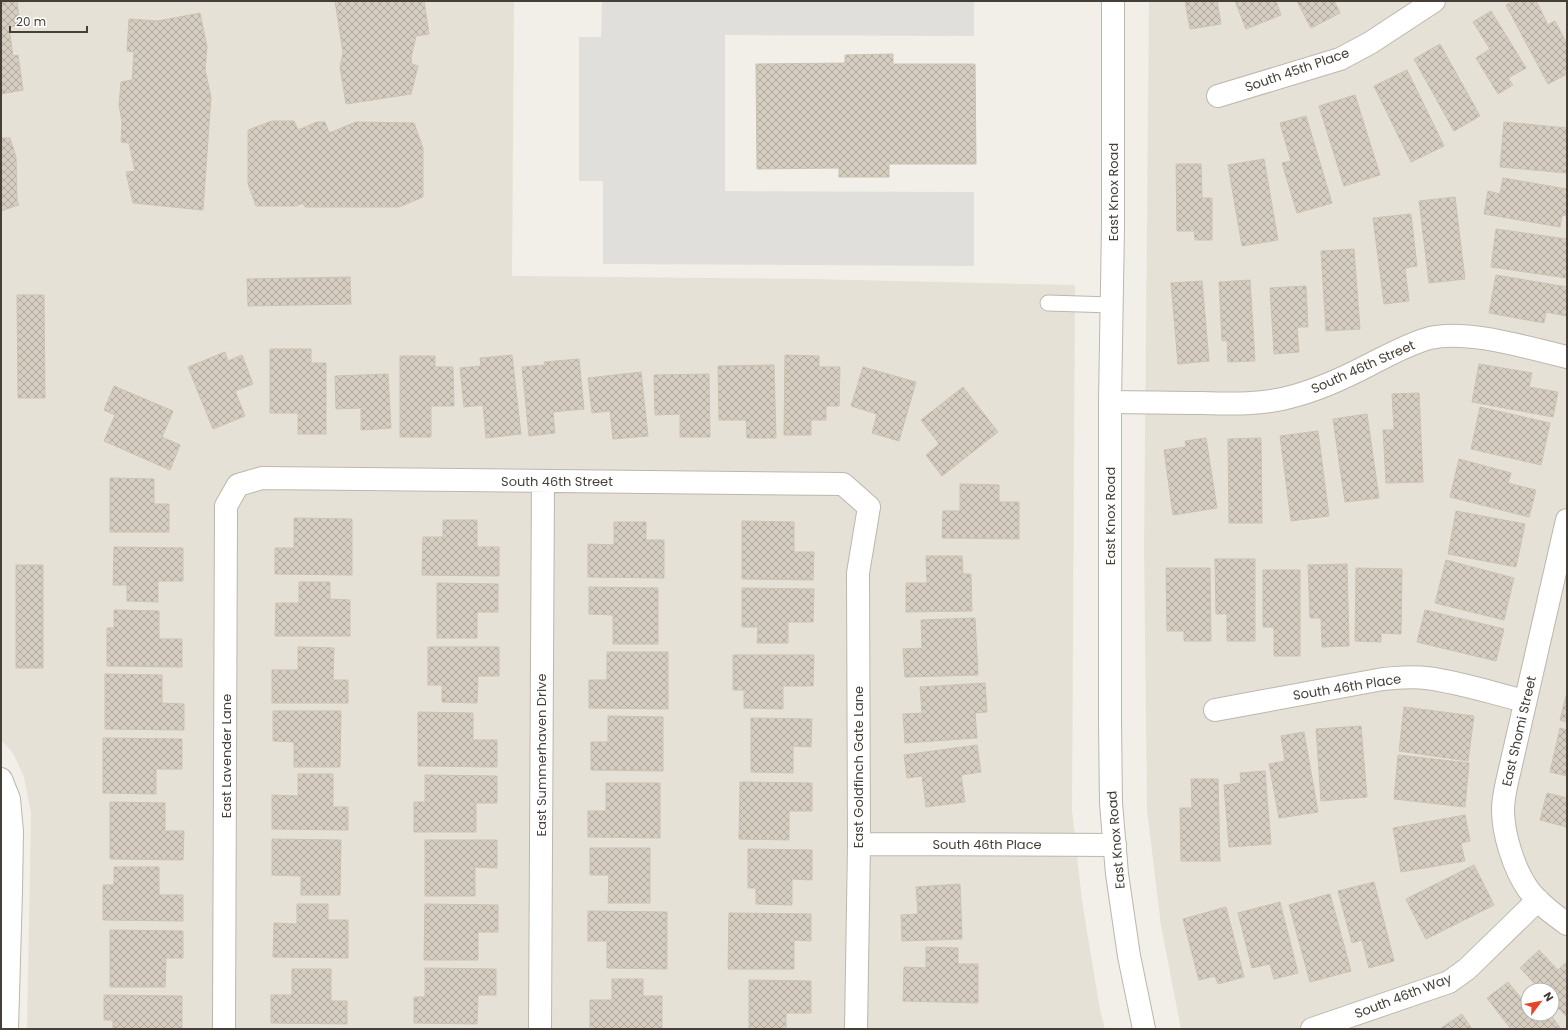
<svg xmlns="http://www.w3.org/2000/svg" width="1568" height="1030" font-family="Poppins,sans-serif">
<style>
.residential{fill:#e6e1d6;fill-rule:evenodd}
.parking{fill:#e1dfdc}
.building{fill:url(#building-cross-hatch);stroke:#cdc2b2}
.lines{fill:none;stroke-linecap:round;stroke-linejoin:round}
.service-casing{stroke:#bdb6ab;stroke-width:17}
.minor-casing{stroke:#bdb6ab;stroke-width:24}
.tertiary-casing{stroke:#bdb6ab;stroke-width:24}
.service{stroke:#fff;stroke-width:15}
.minor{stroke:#fff;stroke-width:22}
.tertiary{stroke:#fff;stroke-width:22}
.labels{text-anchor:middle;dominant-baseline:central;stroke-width:3;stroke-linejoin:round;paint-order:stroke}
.street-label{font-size:13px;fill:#453f37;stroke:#fff}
</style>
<defs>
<pattern id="building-cross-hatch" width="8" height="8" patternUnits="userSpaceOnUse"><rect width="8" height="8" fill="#d6cdc1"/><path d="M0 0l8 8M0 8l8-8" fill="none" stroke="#afa89e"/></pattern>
</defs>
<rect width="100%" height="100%" fill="#f2efe8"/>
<!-- residential -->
<path class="residential" d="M1,1H514L512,276L811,279L1075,285L1072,811L1082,901L1100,1010L1105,1029H27L31,813L24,777L13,753L1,740Z
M1149,1H1567V1029H1181L1161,926L1147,810L1144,549ZM1528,990H1552V1014H1528Z"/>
<!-- parking -->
<path class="parking" d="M602,1H974V36L725,35V191L974,192V266L603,264V181H579V37H601Z"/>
<!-- building -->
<path class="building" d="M1,1H17L20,26L9,27L13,56L18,55L23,90L1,94Z
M335,1H424L429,34L416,36L411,58L412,64L418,66L411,94L346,104L340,67L343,53Z
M1185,1H1217L1221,24L1190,29Z
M1235,1H1276L1281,15L1246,29Z
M1297,1H1334L1340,13L1311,28Z
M1514,1H1536L1548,25L1555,21L1567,44V74L1548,84L1506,5Z
M1491,11L1526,68L1508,78L1513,85L1498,94L1476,58L1490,49L1473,22Z
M200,13L207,47L205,70L211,97L203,210L133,203L126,172L135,171L129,143L121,142L122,122L119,105L121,82L132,80L134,52L127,51L129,19L158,21Z
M1440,44L1480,116L1454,131L1414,59Z
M893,54V64H975L976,164H889V177H839V168L757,169L756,64L845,63V55Z
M1407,70L1444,146L1411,162L1374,86Z
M1355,95L1380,175L1344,186L1319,106Z
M1306,116L1332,203L1297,213L1282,163L1291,161L1280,123Z
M272,121H294L298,130L317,122H325L329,133L356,122L414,123L423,148V197L399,207H305L303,203L296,206H256L248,184V130Z
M1504,122L1567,128V173L1500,167Z
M1,138H10L16,157L17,201L19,205L1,211Z
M1264,159L1278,240L1242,246L1228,165Z
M1176,164H1201L1202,198H1212V240H1195L1194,231H1177Z
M1503,178L1567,189V216L1562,215L1560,227L1484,214L1488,191L1500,194Z
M1455,197L1465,279L1429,283L1419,201Z
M1411,214L1417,266L1405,268L1409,301L1384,304L1373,218Z
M1496,229L1567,239V278L1491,267Z
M1354,249L1360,329L1326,331L1321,251Z
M1496,275L1567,287V316L1546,312L1544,323L1489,313Z
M350,277L351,304L248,306L247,279Z
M1250,280L1255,361L1228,362L1227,340L1222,341L1219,282Z
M1202,281L1209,361L1178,364L1171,283Z
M1306,286L1308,327H1297L1299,352L1274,354L1270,288Z
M17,295H44L45,398H18Z
M270,349H311V363H326V434H298V413H270Z
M225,352L228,361L242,355L253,384L235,391L245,416L213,429L188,367Z
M512,355L521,434L486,438L483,405L464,407L460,368L481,366L480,358Z
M785,355L819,356V367H840L839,406H826V420H811V435H784Z
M400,356H435V367H453L454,406H431V437H400Z
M579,359L584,409L553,412L555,433L529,436L522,367L545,365L544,362Z
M1479,364L1532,373L1529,387L1558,392L1553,417L1472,402Z
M774,365L776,438H747L746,420H719L718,366Z
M863,367L916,382L899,441L872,433L877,414L851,406Z
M641,372L648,436L613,439L610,411L592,413L588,378Z
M388,374L391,428L361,430V408L336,409L335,376Z
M709,374L710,437H680V414L655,415L654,375Z
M114,386L173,411L162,437L180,445L170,470L104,441L115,415L104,410Z
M963,387L998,432L942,476L926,455L939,444L921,420Z
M1419,393L1423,482L1386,483L1383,430H1394L1392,394Z
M1480,407L1550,423L1541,465L1471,449Z
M1367,414L1379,498L1345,502L1333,419Z
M1318,431L1329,516L1291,521L1280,436Z
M1206,438L1217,508L1173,515L1164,450L1186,447L1185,441Z
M1261,438L1262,523H1229L1228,439Z
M1459,459L1511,473L1508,483L1536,490L1529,517L1450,497Z
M110,478L154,479V504H169V532H110Z
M960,484L999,485V502H1019V539L942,538L943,511H960Z
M1456,511L1525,524L1516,567L1448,554Z
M294,518L352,519V575L275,574V548H294Z
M443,520H477V547H499V576L422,575L423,537H443Z
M742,521L794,522V552H814L813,580L742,579Z
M614,522H646V540H664V578L588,577V544L614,545Z
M114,547L183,548V581H158V602L127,601V585H113Z
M926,556H962L963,574H971L972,611L906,612V583H927Z
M1215,559H1255V641H1227V614H1216Z
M1446,560L1514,578L1504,620L1435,603Z
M1347,564L1349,646L1322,647L1321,618H1310L1308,565Z
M16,565H43V668H16Z
M1166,568H1210L1211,641H1184V631H1167Z
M1356,568L1402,569L1401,634L1381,633V642L1355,641Z
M1263,570H1300V656H1274V627H1263Z
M299,582H330V599L350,600V636H275L276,603H299Z
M437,583L498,584V612H477V638H437Z
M589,587L658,588V644H613V615L589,614Z
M742,588L814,589L813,622H788V643H757L758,627H742Z
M114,610L159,611V639H182V667L107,666V628H114Z
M1425,610L1504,629L1496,661L1417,642Z
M975,618L978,675L905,677L903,649L922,648L921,620Z
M298,647L334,648L333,680H348V703H272V670H298Z
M428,647H499V676H478L477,703L442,702V685H428Z
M607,652H668V709L589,708V680H607Z
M733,655H814L813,686H783V709L744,708V690H733Z
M105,674L162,675V703L184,704V730L105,729Z
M985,683L987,712L975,713L977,738L905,743L903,714L922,713L920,687Z
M1567,692V722L1560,720Z
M1404,707L1474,716L1468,761L1399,751Z
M273,711H341L340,767H294V742L273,741Z
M418,712L473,713V740H497V767L418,766Z
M608,716L663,717V771L591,770V742H608Z
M751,718L812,719L811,747L793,746V773L751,772Z
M1361,726L1367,797L1321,801L1316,729Z
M1560,728L1567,730V776L1550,772Z
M1304,732L1318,812L1279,818L1269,764L1285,761L1281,736Z
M103,738L182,739V769H156V794L103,793Z
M977,745L981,772L961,775L965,802L926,807L922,776L907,778L904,755Z
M1398,755L1469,763L1465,807L1394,799Z
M1265,771L1271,844L1229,847L1224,785L1241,783L1240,773Z
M298,774H333V807H348V830L272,829V795L298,796Z
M425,775L497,776V803H476V832H414V802H425Z
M1191,779H1218L1220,861H1181L1180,808H1192Z
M740,782L812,783V811H789V840L739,839Z
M606,783H660V838L588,837V811H606Z
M1547,793L1567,798V827L1540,820Z
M110,802L165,803V831H184L183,860L110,859Z
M1465,815L1470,841L1461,843L1465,861L1401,872L1393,828Z
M272,839L341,840L340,895H301V876L272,875Z
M425,840H497V868L475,867V896H425Z
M590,848H650V903H608L609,875H590Z
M748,849L812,850V880L792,879V905L756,904V888H748Z
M1474,865L1494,905L1426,939L1406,899Z
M114,867H159V895H183V921L103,920V885H114Z
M1374,882L1394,961L1369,968L1362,940L1352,943L1338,891Z
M960,884L962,939L902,941L901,915L918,914L916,887Z
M1330,894L1351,971L1310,982L1289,905Z
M1280,902L1298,973L1274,979L1270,964L1252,968L1238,913Z
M297,904H328V920H348V958L273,957L274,923L297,924Z
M425,904L498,905V932H478V960H424Z
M1226,907L1244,977L1218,984L1215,976L1199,980L1183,919Z
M588,911L667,912V969L607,968V941H588Z
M729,913L811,914V941L794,940V969H728Z
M110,930L183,931V958H166L165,987H110Z
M926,947L958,948V964H978V1003L903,1001L904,967L926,968Z
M1539,950L1558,970L1567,962V1017L1552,1002V990H1541L1520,968Z
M425,968L496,969V995H478L477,1024L414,1023V997H425Z
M292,969H331V1001H347V1024L271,1023V995H292Z
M612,979H643V996H662V1029H590V1000H612Z
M749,980L811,981V1013H786V1029H749Z
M1508,982L1525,1003L1528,1000V1014H1550L1561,1029H1511L1487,998Z
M104,995L182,996V1029H113V1020H104Z
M1462,1014L1472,1029H1442L1441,1028Z"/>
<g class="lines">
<!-- service casing -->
<g class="service-casing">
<path id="service" d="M1048,303L1112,305"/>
</g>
<!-- minor casing -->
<g class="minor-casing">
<path id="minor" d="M1218,96L1340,59L1370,43L1434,1
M1110,402C1141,402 1171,403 1201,403C1232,404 1264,405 1294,396C1320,389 1346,377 1369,365C1389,355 1408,344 1430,338C1468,329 1528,348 1567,357
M1567,520L1507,782C1505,791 1503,801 1503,810C1503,834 1514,869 1528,889C1538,903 1553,914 1567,924
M1215,710L1383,679C1397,678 1411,676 1426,678C1459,682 1492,693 1525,701
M1,779L9,799L12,832L11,891L7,1029
M859,844L1115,845
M224,1029L226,506L238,485L262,478L843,484L869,507L858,573L859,844L856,1029
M540,1029L543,481
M1312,1029L1449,982L1467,969L1538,900"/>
</g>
<!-- tertiary casing -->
<g class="tertiary-casing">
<path id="tertiary" d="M1113,1V227L1110,402V722L1111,803L1117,874L1129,956L1144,1029"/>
</g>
<!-- service -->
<use href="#service" class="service"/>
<!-- minor -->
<use href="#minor" class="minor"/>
<!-- tertiary -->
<use href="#tertiary" class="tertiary"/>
</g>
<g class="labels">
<!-- street labels -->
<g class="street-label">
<text transform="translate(1297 70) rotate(-19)">South 45th Place</text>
<text transform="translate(1113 192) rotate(-90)">East Knox Road</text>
<text transform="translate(1363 367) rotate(-24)">South 46th Street</text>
<text x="557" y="481">South 46th Street</text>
<text transform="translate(1110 516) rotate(-90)">East Knox Road</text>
<text transform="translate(1347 687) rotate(-9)">South 46th Place</text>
<text transform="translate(1519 731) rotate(-77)">East Shomi Street</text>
<text transform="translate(541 755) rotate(-90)">East Summerhaven Drive</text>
<text transform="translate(226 756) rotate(-90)">East Lavender Lane</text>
<text transform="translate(858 767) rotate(-90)">East Goldfinch Gate Lane</text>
<text transform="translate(1116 840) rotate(-95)">East Knox Road</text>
<text x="987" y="844">South 46th Place</text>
<text transform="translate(1403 996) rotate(-21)">South 46th Way</text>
</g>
</g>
<!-- border -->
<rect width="1568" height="1030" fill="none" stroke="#453f37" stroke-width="4"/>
<!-- north arrow -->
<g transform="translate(1540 1002) rotate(58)"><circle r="19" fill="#ffffff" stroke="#b5b2af"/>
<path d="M0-3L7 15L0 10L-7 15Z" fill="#e6442a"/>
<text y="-6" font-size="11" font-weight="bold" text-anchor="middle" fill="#453f37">N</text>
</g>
<!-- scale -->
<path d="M10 26v6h77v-6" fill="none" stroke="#453f37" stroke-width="2"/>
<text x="16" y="26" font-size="12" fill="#453f37" stroke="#ffffff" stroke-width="3" paint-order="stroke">20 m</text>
</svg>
